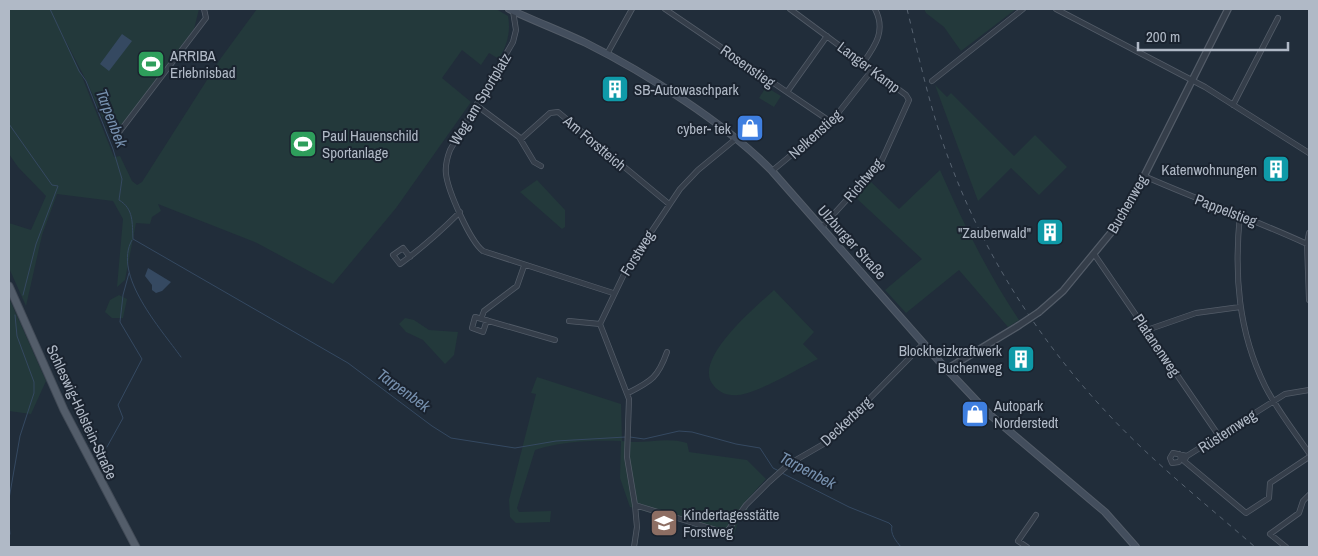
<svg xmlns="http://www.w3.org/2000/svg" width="1318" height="556" font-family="'Archivo Narrow',sans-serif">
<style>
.green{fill:#23393b}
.water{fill:#354961}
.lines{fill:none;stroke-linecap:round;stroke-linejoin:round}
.stream{stroke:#354961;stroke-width:1}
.minor-casing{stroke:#535c68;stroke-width:6}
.tertiary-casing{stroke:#535c68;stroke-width:8}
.secondary-casing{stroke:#535c68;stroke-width:8}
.primary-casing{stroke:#414a56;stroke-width:9}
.minor{stroke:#353e4a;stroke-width:4.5}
.tertiary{stroke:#353e4a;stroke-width:5.5}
.secondary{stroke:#434e5d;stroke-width:6}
.primary{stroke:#535d6a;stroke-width:7}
.rail{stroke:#576371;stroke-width:1;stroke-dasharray:5 5;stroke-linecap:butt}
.tertiary-bridge-casing{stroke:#535c68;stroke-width:8;stroke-linecap:butt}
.tertiary-bridge{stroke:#353e4a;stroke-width:5.5}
.labels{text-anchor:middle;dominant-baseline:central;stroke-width:4;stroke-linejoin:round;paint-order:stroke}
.poi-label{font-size:15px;fill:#b0b9c6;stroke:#1a232f;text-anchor:start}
.street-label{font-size:15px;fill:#b0b9c6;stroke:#1a232f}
.water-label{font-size:16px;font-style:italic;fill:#7791af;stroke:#1a232f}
</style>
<rect width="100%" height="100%" fill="#212d3a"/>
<!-- green -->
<path class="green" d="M9,9H199L194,29L112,139L87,82L60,30L79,69L114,157L120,156L132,181L137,185L142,182L221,58L257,9H496L508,16C511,32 507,45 499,59L489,53L481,65L462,50L442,78L471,102L396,208L333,284L257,243L158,204L161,211L152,217L150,224L136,223L125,280L117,287L123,219L113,201L57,194L42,235L26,306L9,268V223L31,230L46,196L18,167L9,154Z
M924,9H1016L961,51L944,27L926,13Z
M935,85L947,97L951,93L1014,156L1035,135L1067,167L1039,195L1011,168L978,201Z
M766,87L781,96L774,107L759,98Z
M940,170C963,223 987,272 1019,320L1008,327L959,270L906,313L885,290L922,259L855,197L870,181L899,209Z
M537,180L565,210V227L562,229L520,192Z
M774,290L814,332L803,344L818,359C797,369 759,393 738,395C728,396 720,393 714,386C690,361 757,306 774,290Z
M119,295L127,299L123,318H112L105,312L110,300Z
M9,298L46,381L31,414L9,411Z
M405,318L414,320L429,330L458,332L454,355L445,364L423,340L406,332L399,324Z
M537,377L621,404L622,441C644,445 665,436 687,443L689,452L747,460L766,479L743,504L748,509L740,517L733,537L630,507L620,478L621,441C592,440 562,441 535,450L517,508L519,512L551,511L550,522L516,523L510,517L509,500L536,394L531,393Z"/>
<!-- water -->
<path class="water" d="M122,34L132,41L109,71L100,64Z
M148,268L171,282L162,291L156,293L152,290V285L145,276Z"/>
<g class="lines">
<!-- stream -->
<path class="stream" d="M50,9L79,71L86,81L113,149L122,179L119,200C134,209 132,223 133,239L348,363L432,426L451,438L515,448L556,441L626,437
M9,124L52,185L58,186L36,244L23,295
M132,240C112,275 161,329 181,357
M630,437L644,439L679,431L692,432L736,444L760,448L773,468L779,471
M107,447L123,418L118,405L142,359L120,322L123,295L129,273
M782,473L849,507L889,523L892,526C890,534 896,541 901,547
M9,499L20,436L34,393V382L17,336L15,315
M9,523L10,534"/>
<!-- minor casing -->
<g class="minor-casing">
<path id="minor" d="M665,9L831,122
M790,9L906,95L909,100L881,162L822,227
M1056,9L1205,87L1309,153
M513,11L516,30L513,42L450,150C447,158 445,166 446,174C448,191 470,241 483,251L613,293
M607,54L632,9
M863,63C876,45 886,30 875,9
M932,81L1023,9
M787,92L827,36
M476,105L519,137L534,162L541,166
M1233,105L1278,18
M117,135L206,18L204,9
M521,139L550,113L558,112L669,204
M772,171L831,122L872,70
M1144,176C1198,200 1253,219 1307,244
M1240,214C1234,274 1238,331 1265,386C1277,410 1294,431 1309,453
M1309,233L1307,244L1309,300
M1094,254L1219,436
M410,257L403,248L393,255L400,264C422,248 441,231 460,212
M481,319L484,311L517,286L524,266
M487,320L483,332L472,328L475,317L555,340
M569,321L600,324
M1147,330L1196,313L1240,307
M628,393C652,381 658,377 667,352
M1179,454L1181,458L1179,462L1172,463L1170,458L1173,453L1187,456L1285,394L1309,390
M1187,456L1184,461L1246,513L1269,498L1270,483L1309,457
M635,505L726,533L746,505L769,482L789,464L827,442L924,343
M634,547L637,527L635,505L627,457L629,399L600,324L627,268L680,189L698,170L738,137
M1027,547L1018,541L1036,515
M1286,547L1270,534L1299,513L1303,501L1309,495"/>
</g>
<!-- tertiary casing -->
<g class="tertiary-casing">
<path id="tertiary" d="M1039,312L1063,291L1123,218L1228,9
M947,369L1018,326"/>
</g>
<!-- secondary casing -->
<g class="secondary-casing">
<path id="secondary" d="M509,9C534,21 561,31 586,43C646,73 725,123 772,171L939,361L989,414L1105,512L1136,547"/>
</g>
<!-- primary casing -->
<g class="primary-casing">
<path id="primary" d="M9,286L64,410L136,547"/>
</g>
<!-- minor -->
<use href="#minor" class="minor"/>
<!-- tertiary -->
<use href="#tertiary" class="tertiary"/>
<!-- secondary -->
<use href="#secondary" class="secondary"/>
<!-- primary -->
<use href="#primary" class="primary"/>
<!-- rail -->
<path class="rail" d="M907,9C920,61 931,114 951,165C986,258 1041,343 1109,415C1154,463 1206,504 1255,547"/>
<!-- tertiary-bridge casing -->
<g class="tertiary-bridge-casing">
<path id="tertiary-bridge" d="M1018,326L1039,312"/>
</g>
<!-- tertiary-bridge -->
<use href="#tertiary-bridge" class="tertiary-bridge"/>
</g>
<!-- icons -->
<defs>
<g id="stadium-square" transform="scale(1.4375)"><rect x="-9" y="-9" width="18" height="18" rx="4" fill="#2e9e5b" stroke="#1a232f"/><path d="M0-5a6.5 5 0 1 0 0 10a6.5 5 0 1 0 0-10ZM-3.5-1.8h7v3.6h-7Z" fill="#fff"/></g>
<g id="building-square" transform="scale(1.4375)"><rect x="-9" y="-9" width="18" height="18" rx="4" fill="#0f9aa8" stroke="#1a232f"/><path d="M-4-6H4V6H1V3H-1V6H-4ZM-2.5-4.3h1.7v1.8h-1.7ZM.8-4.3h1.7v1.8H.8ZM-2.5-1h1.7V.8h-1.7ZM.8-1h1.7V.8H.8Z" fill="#fff"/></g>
<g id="shop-square" transform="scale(1.4375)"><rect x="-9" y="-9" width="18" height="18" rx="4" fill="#3f7fe0" stroke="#1a232f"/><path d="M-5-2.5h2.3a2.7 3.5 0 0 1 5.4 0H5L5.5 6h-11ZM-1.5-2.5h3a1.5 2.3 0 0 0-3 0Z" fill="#fff"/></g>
<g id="school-square" transform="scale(1.4375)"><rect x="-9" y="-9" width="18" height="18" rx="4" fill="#8d6e63" stroke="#1a232f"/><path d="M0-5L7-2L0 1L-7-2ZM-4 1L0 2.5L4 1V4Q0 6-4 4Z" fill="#fff"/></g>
</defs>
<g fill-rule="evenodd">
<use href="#stadium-square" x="151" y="64"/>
<use href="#building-square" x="615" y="89"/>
<use href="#shop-square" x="750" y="128"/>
<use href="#stadium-square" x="303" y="144"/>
<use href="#building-square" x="1276" y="169"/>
<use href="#building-square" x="1050" y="232"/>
<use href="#building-square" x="1021" y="359"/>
<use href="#shop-square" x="975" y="414"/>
<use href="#school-square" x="664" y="523"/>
</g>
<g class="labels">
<!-- poi labels -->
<g class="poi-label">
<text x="170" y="55">ARRIBA<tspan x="170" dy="17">Erlebnisbad</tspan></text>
<text x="634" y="89">SB-Autowaschpark</text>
<text x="731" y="128" text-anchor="end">cyber- tek</text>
<text x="322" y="135">Paul Hauenschild<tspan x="322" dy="17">Sportanlage</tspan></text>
<text x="1257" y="169" text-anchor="end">Katenwohnungen</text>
<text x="1031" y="232" text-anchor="end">"Zauberwald"</text>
<text x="1002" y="350" text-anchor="end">Blockheizkraftwerk<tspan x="1002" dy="17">Buchenweg</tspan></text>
<text x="994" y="405">Autopark<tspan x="994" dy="17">Norderstedt</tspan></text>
<text x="683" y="514">Kindertagesstätte<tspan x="683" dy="17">Forstweg</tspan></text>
</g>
<!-- street labels -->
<g class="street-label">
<text transform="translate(748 66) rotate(35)">Rosenstieg</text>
<text transform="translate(869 67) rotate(37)">Langer Kamp</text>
<text transform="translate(480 99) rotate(-59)">Weg am Sportplatz</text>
<text transform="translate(815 134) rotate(-42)">Nelkenstieg</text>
<text transform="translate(595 143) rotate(40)">Am Forstteich</text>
<text transform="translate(863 180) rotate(-50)">Richtweg</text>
<text transform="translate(1127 204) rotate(-60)">Buchenweg</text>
<text transform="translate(1226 210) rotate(21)">Pappelstieg</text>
<text transform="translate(852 242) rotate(48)">Ulzburger Straße</text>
<text transform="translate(637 253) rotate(-58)">Forstweg</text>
<text transform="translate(1157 345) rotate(56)">Platanenweg</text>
<text transform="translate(82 412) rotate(65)">Schleswig-Holstein-Straße</text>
<text transform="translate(846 421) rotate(-43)">Deckerberg</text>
<text transform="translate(1227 431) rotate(-33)">Rüsternweg</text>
</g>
<!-- water labels -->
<g class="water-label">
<text transform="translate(112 118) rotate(69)">Tarpenbek</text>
<text transform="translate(404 390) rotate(36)">Tarpenbek</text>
<text transform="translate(808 470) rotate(28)">Tarpenbek</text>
</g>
</g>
<!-- border -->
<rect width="1318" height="556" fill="none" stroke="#b0b9c6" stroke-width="20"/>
<!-- scale -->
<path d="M1138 42v8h150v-8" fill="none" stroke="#b0b9c6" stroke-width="2.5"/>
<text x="1146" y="42" font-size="15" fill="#b0b9c6" stroke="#1a232f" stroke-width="4" paint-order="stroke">200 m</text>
</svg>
